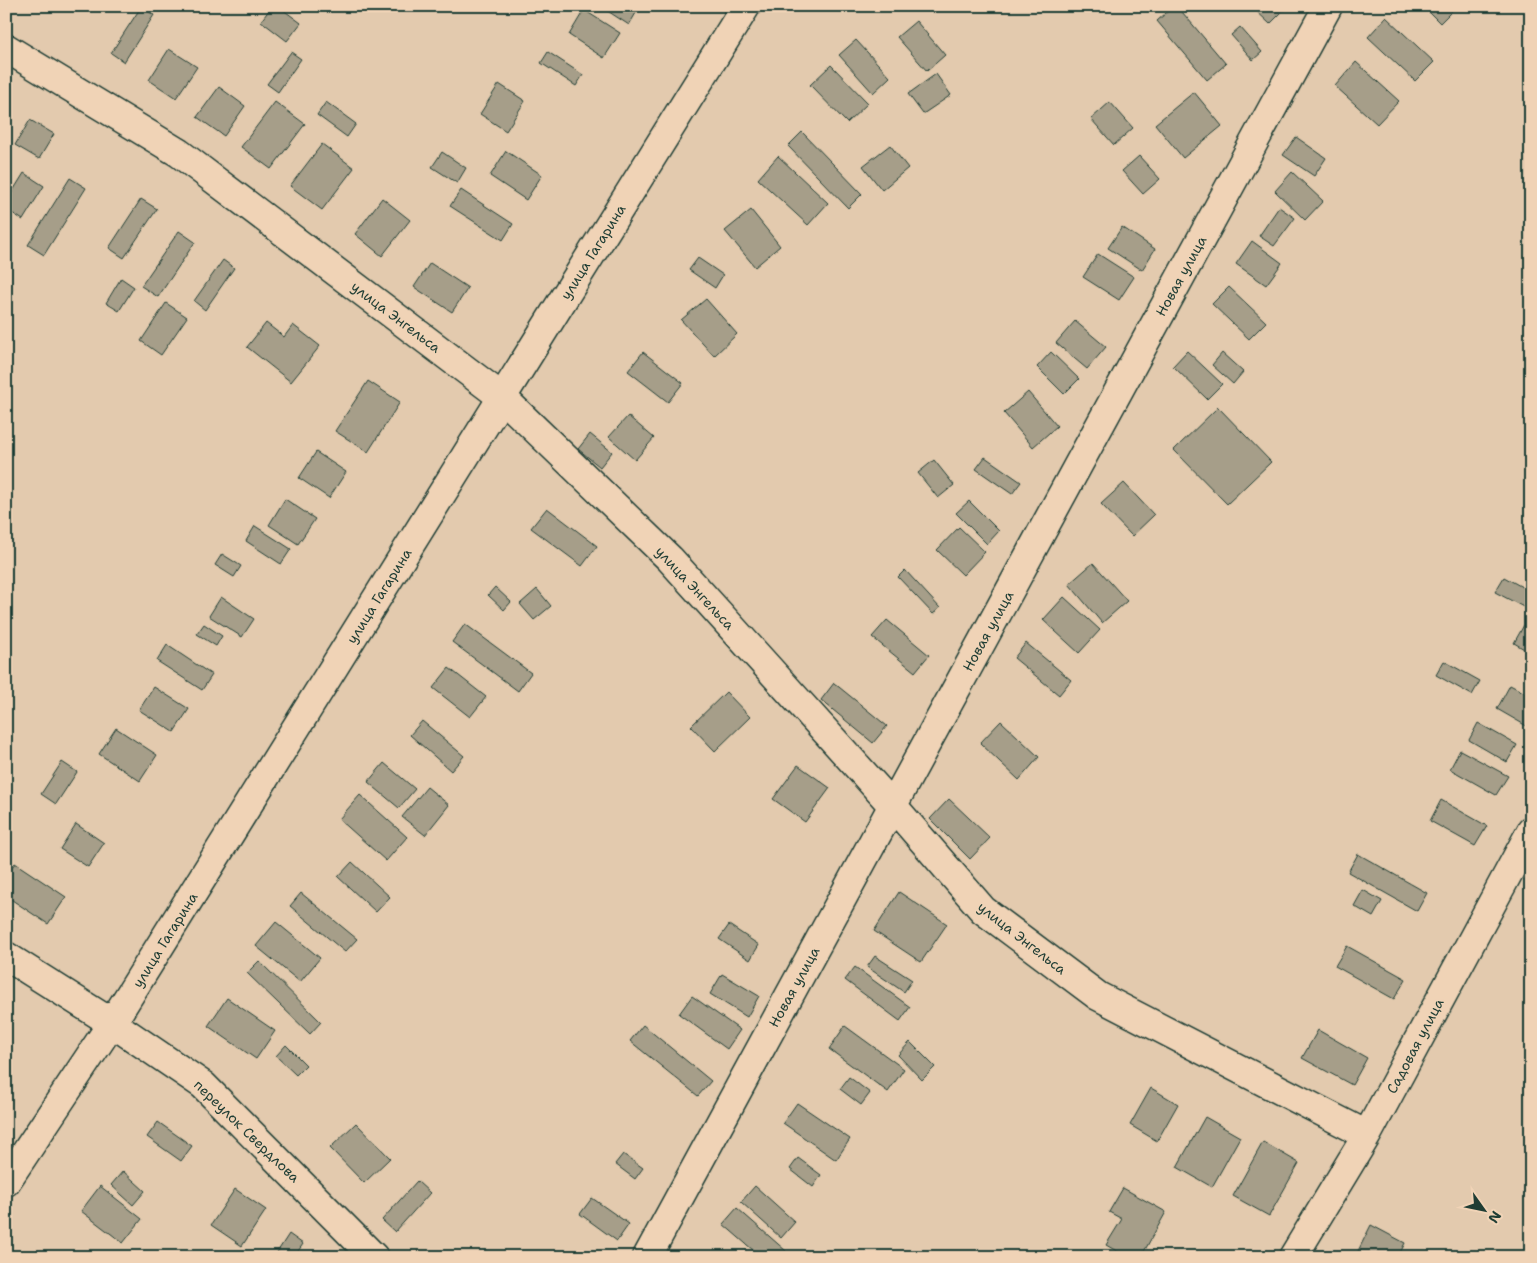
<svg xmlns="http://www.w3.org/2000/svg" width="1537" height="1263" font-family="'Shantell Sans',sans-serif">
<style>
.building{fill:#a69e89;stroke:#1f3d34}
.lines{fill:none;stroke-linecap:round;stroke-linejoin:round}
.minor-casing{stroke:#1f3d34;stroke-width:31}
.tertiary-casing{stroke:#1f3d34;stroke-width:31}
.minor{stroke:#f0d3b6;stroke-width:28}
.tertiary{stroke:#f0d3b6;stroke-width:28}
.labels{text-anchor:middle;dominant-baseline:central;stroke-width:4;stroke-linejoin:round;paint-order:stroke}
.street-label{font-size:14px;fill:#1f3d34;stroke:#f0d3b6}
</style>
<rect width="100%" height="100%" fill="#e3caae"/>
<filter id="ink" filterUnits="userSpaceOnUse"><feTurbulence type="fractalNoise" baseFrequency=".02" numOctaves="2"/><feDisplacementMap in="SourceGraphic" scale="10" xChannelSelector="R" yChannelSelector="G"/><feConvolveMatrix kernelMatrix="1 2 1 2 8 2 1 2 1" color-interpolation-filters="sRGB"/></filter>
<g filter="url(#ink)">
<!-- building -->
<path class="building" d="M272,6H278L301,23L287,41L261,21Z
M600,6H640L629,25Z
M1174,6H1177L1226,64L1207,80L1157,21Z
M1251,6H1283L1285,9L1270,24Z
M1423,6H1448L1452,11L1440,23Z
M141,7L154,15L124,62L111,53Z
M584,10L620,33L604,58L569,35Z
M1386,17L1434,62L1415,81L1368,37Z
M916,21L945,55L927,71L897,37Z
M1240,27L1262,52L1253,60L1231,35Z
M856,40L890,77L873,93L839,55Z
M169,49L197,67L176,98L149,80Z
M291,52L301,59L278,92L267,84Z
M548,52L583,75L576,86L541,63Z
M1356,62L1399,101L1377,124L1335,86Z
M831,65L868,103L847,123L810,85Z
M936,74L951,95L923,114L908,94Z
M499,84L525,101L506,131L480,114Z
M219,87L245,106L224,136L197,117Z
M1194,92L1222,126L1183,158L1155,124Z
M275,102L305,124L271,169L241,147Z
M326,102L356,124L347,137L317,115Z
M1110,102L1133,128L1114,145L1091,119Z
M30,120L54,134L39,159L15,145Z
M802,132L862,194L848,208L788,146Z
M1296,137L1326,158L1314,176L1283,155Z
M322,144L354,168L322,210L290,186Z
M890,145L908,168L882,190L863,166Z
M506,151L542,175L526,200L490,176Z
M442,152L466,168L457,183L432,167Z
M778,156L828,203L808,225L758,179Z
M1139,156L1160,179L1143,194L1122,171Z
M1292,172L1323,201L1305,220L1275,191Z
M24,173L44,186L23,220L6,209V202Z
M70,178L86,188L44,255L28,245Z
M461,190L513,224L503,240L450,206Z
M382,198L410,220L382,256L355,234Z
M141,199L157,209L124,258L109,248Z
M1279,207L1295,218L1274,246L1259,236Z
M751,210L780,246L755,267L725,231Z
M1122,227L1155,249L1142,270L1108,248Z
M179,231L195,242L158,297L141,286Z
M1252,241L1282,263L1266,285L1236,264Z
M1098,254L1134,277L1119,300L1083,277Z
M698,258L723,275L715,288L689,270Z
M223,260L234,268L205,310L194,301Z
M430,263L468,288L452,312L414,287Z
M121,278L134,287L119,311L106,303Z
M1229,287L1266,322L1249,339L1212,304Z
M706,299L737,334L714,356L681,320Z
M166,303L187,317L161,355L141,341Z
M1075,321L1106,347L1087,369L1056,343Z
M266,323L284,337L293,325L320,346L291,382L247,347Z
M1187,351L1222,384L1207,399L1173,366Z
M643,352L683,383L668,402L628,371Z
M1051,352L1079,379L1064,394L1037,367Z
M1222,353L1243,372L1233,384L1212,365Z
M368,381L400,402L368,452L335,431Z
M1028,392L1057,426L1033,447L1004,413Z
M1218,407L1271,462L1227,504L1174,450Z
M628,416L654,438L635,460L609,437Z
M590,434L612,452L600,467L578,449Z
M316,452L346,472L329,498L299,478Z
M985,457L1021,482L1012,494L976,469Z
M934,460L954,485L938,498L918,473Z
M1124,483L1154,515L1132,536L1101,504Z
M285,499L315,519L298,544L269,525Z
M969,501L999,531L987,544L956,513Z
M547,508L597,546L582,566L531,528Z
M255,526L291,549L281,564L246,541Z
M959,527L985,552L963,575L937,550Z
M222,554L241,566L234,577L215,565Z
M1093,563L1127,601L1102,623L1069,584Z
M905,570L940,608L933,614L898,577Z
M1504,577L1531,592V611L1495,592Z
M495,587L511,602L504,610L488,595Z
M537,589L551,606L534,620L520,604Z
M221,597L254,619L242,637L209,616Z
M1064,597L1100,630L1079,653L1043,620Z
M887,620L929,655L915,672L872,637Z
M204,624L222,636L216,646L197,634Z
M465,624L531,673L518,691L452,642Z
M1524,625L1531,629V653L1514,643Z
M1026,643L1071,680L1059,695L1014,658Z
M167,645L212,675L202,690L157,661Z
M1444,661L1480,681L1472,695L1436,675Z
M449,668L486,697L470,717L433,688Z
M834,683L887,726L873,743L821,700Z
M1510,685L1531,696L1530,728L1497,709Z
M154,687L189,709L174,732L139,710Z
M726,692L750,717L715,751L691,726Z
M422,721L464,756L451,771L410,735Z
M1001,721L1039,757L1019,780L980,743Z
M1478,723L1517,745L1507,762L1469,740Z
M116,728L157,755L140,781L99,754Z
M1460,750L1508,776L1496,795L1450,769Z
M62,762L77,772L56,804L41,794Z
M384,763L415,789L399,808L368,782Z
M798,765L830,788L805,822L773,799Z
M427,787L449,805L425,835L402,817Z
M360,795L407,837L386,861L339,819Z
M949,799L990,838L970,859L930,819Z
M1441,800L1487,826L1475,846L1430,821Z
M76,824L104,843L88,867L60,849Z
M1358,854L1427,893L1417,911L1348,872Z
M352,862L390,897L376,912L338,877Z
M15,863L66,897L48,924L6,896V876Z
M1363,890L1382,901L1373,917L1354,906Z
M899,892L947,924L921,962L874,931Z
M301,893L357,939L345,952L290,906Z
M276,922L320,958L300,982L256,946Z
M729,925L759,945L750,960L719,939Z
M1347,946L1406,979L1394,999L1335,966Z
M875,956L912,980L904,992L867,967Z
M259,961L321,1022L310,1034L247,973Z
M855,967L910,1007L900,1021L845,980Z
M722,974L759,996L747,1017L710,994Z
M692,996L740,1030L727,1049L679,1014Z
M227,998L275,1031L256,1059L208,1026Z
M643,1025L711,1081L698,1096L630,1041Z
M845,1026L904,1069L888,1092L829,1049Z
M1318,1030L1367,1058L1352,1085L1302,1058Z
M910,1042L935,1067L922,1080L898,1055Z
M286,1045L306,1065L296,1075L276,1056Z
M849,1077L870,1093L861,1105L840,1089Z
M1151,1088L1178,1104L1157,1141L1130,1125Z
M797,1103L850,1139L836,1160L783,1123Z
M1205,1117L1240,1137L1212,1187L1177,1167Z
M158,1122L192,1146L181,1161L147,1137Z
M356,1123L390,1158L364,1183L330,1148Z
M1263,1142L1299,1163L1269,1216L1233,1196Z
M623,1154L643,1168L635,1179L615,1164Z
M798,1158L821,1175L813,1187L790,1169Z
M123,1171L145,1191L133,1205L111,1185Z
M417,1181L430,1193L395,1232L382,1220Z
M100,1186L142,1219L123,1243L81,1211Z
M755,1186L795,1222L781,1238L741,1202Z
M1123,1188L1166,1212L1141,1257H1127L1106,1245L1122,1219L1109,1212Z
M235,1189L266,1210L242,1246L211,1225Z
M592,1198L629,1224L617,1241L580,1214Z
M737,1208L786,1251L781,1257H761L723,1224Z
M1371,1225L1405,1243L1398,1257H1355Z
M289,1234L303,1244L294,1257H274Z"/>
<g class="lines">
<!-- minor casing -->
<g class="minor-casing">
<path id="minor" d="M6,48L179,153L503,398L670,559L893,806L983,910L1098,996L1367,1135
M112,1023L203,1085L374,1257
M647,1257L1328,6
M1293,1257L1367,1135L1531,831"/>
</g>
<!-- tertiary casing -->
<g class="tertiary-casing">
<path id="tertiary" d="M6,956L112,1023
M6,1182L112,1023L746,6"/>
</g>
<!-- minor -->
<use href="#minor" class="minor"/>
<!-- tertiary -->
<use href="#tertiary" class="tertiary"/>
</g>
</g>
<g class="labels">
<!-- street labels -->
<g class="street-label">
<text transform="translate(593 252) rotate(-58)">улица Гагарина</text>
<text transform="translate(1181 276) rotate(-61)">Новая улица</text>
<text transform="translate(396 317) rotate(37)">улица Энгельса</text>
<text transform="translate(695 588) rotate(47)">улица Энгельса</text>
<text transform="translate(379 596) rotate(-58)">улица Гагарина</text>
<text transform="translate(988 631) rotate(-61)">Новая улица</text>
<text transform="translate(1022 938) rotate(38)">улица Энгельса</text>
<text transform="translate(165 940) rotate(-58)">улица Гагарина</text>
<text transform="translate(794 987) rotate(-61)">Новая улица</text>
<text transform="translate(1415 1046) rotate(-62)">Садовая улица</text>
<text transform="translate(247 1131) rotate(44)">переулок Свердлова</text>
</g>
</g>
<!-- margin -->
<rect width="1537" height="1263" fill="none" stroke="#f0d3b6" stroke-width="25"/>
<rect x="12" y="12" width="1512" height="1238" fill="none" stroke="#1f3d34" stroke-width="2" filter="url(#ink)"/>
<!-- north arrow -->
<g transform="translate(1484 1210) rotate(123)" stroke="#f0d3b6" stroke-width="4" paint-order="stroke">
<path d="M0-4L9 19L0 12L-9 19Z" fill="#1f3d34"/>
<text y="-8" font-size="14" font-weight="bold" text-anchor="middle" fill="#1f3d34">N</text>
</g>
</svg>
